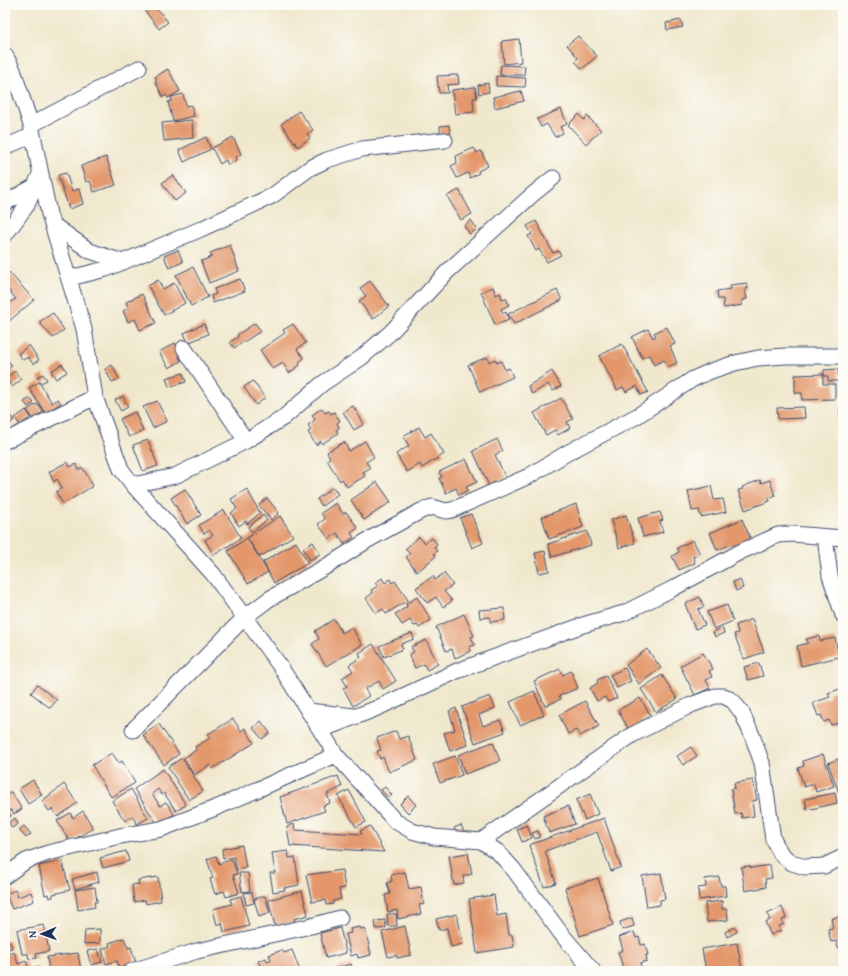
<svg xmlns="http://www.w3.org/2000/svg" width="848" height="976" font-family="'Gentium Book Plus',serif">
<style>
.building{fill:#e3976a}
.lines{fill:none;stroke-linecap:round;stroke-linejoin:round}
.minor-casing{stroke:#3b4b6f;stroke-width:17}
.minor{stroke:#fff;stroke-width:15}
</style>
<rect width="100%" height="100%" fill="#fdfcf7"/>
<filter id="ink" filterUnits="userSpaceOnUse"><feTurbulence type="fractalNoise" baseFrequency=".025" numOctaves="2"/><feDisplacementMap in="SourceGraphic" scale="8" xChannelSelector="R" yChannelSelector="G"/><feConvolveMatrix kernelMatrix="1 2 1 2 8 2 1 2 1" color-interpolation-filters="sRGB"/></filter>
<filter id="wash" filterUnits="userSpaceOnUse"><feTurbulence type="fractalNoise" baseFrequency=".012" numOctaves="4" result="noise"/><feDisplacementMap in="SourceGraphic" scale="16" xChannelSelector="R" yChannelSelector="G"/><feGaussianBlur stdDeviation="0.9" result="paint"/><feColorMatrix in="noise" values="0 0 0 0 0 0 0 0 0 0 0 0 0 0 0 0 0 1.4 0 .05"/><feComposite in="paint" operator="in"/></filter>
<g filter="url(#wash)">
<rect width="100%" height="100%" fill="#f0e8cd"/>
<g id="blocks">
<!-- building -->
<path class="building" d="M152,5H154L168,22L159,29L145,11Z
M681,20L683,27L667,30L666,23Z
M578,36L597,56L582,69L575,61L578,58L567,45Z
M519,39L521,62L504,64L502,41Z
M501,65L525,66L524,75H500Z
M168,69L180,91L168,98L166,95L163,97L155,81L157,80L155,77Z
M458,75L459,84L447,85L448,93H439L437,76Z
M496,76L526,78L525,87L496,86Z
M488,83L489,92L479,94L478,85Z
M475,87L477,98H473L474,112L455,114L452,90Z
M521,91L524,101L495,108L493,97Z
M183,94L186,106L191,105L194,116L173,121L168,102L172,101L171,97Z
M561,109L567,124L560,127L563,133L555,137L547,124L541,127L537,119Z
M299,111L313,130L307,134L310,138L298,147L281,124Z
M579,114L584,120L587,116L601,130L586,144L568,125Z
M192,120L193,138L164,141L162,123Z
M449,125L450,134L440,135V126Z
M206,137L211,149L184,162L179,150Z
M233,137L241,154L236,157L237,160L228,165L226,160L220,164L212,148Z
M474,148L477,153L481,151L488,166L478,171L479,173L470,178L468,173L457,178L451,166L457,163L456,156Z
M106,157L116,185L94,192L90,181L86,182L81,166Z
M66,173L72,191L79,189L83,204L69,209L58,175Z
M173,175L186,193L175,201L162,183Z
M459,190L472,214L461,220L447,196Z
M471,220L477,229L470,234L464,226Z
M536,221L553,253L558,251L561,255L547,262L539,249L536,251L528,236L532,234L527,226Z
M230,245L239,271L209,283L201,261L212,257L210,253Z
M178,250L183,262L169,268L164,256Z
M193,267L208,297L191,306L176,275Z
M9,272L34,300L8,322L5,318V305L16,299L5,286V275Z
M240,279L245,291L213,303L211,296L216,294L214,289Z
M158,280L163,289L174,283L185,303L164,315L148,286Z
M370,281L389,306L373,319L359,301L366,296L360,288Z
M747,283L748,289H745L747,299L742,300V305L724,308L723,299H718L717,291L731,289L730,285Z
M493,287L496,295L500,293L502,299L506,298L509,305L501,309L503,313L506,312L509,320L495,325L481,292Z
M557,290L562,300L514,324L508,314Z
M142,294L156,323L140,330L135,319L128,322L123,311L129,308L126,302Z
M53,313L64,330L53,338L39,322Z
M255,323L261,331L234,348L230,342L238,337L237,335Z
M204,324L208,334L188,343L184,333Z
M293,324L306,343L297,349L304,358L299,362L300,365L289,373L283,363L273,369L260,350L285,333L283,330Z
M667,327L675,344L670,346L677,363L668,367L664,360L654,365L649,355L642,358L632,337L648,329L653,338L656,336L654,333Z
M175,343L182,356L179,357L181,361L169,368L159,352Z
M622,344L648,392L641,395L637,386L626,392L623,387L617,390L599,356Z
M29,345L39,360L33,364L28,357L23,360L18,354Z
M5,356L12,366L5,372Z
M487,357L489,362L495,359L497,363L501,361L505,370L509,368L513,377L480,392L468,365Z
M62,364L67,372L56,379L51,371Z
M112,365L119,379L112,382L105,369Z
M838,369L839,381H828V376H824V370Z
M15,371L21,380L12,387L6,378Z
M552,371L561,386L553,391L548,384L532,394L528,386Z
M183,373L186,382L169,387L166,378Z
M43,374L47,380L41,383L37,377Z
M823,374V384H835V399L802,400V393H795V375Z
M253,381L265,398L256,405L244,387Z
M39,382L52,403L58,399L61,403L52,409L54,411L47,416L29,388Z
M123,396L128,407L121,411L115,400Z
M30,398L34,403L28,407L24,402Z
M561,398L573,419L567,422L570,428L558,435L555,430L546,435L534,413Z
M157,401L167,421L153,428L143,407Z
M37,404L43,412L33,419L27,410Z
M5,406L7,408L5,410L14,420L5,428Z
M353,406L364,424L354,430L343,412Z
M804,407L805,418L778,419L777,408Z
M322,408L325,413L329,411L331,414L334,412L340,421L337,423L339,428L336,430L338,433L322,444L321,441L316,445L308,432L311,430L308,425L315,420L312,415Z
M840,409H843V434H840Z
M26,410L31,417L20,425L15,418Z
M135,412L143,431L129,437L120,419Z
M419,427L425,437L431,433L444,454L422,468L420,464L407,472L396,454L409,446L403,436Z
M497,439L503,451L495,455L506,478L499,481L500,483L490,488L473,451Z
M148,440L158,466L143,471L133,445Z
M365,441L374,457L366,462L370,468L363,472L365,476L347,487L342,479L340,481L327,460L330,458L327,452L344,442L349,451Z
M466,459L477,482L466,487L468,490L459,495L456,488L446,493L439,478L442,477L439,472Z
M67,462L70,467L76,464L79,470L83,468L93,486L63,504L56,492L62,488L57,479L54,482L49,472Z
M760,480L761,483L770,480L775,496L769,498L770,501L745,510L738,490L743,489L742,487Z
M377,482L391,502L364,520L351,500Z
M711,486L714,500L723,499L726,512L701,517L699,510L692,511L688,491Z
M333,487L338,494L322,506L317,499Z
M185,489L201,515L187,524L171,498Z
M247,489L260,513L247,524L246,521L239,526L231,513L237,509L231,499Z
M267,498L279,513L271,520L259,505Z
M336,503L343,514L346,512L358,528L351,533L354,537L344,544L337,533L329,539L318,524L325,519L321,513Z
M576,504L583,527L549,539L542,517Z
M224,510L241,538L214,555L205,540L213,535L209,530L204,534L199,525Z
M660,512L663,520L660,521L663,532L643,537L638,518Z
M471,514L483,543L472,548L460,518Z
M263,515L267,520L252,532L248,527Z
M626,515L635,543L619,548L611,520Z
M280,516L293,536L260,557L247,538Z
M742,519L751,540L735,547L733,544L717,550L710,533Z
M587,531L591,545L552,557L548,544Z
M419,537L425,543L432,538L437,544L434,547L437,551L434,554L436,556L417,572L406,557L410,554L405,549Z
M247,538L268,572L248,584L228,551Z
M693,540L700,554L693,557L695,563L679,570L672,556L679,552L677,548Z
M296,542L308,563L274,583L263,562Z
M313,542L320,554L310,560L303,548Z
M545,551L549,571L539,573L535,553Z
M444,573L453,585L444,591L452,601L443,607L436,597L427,603L416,588L433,576L435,580Z
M382,578L385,583L390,579L392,583L395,581L408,600L386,614L383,609L376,613L366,598L373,593L371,590L378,586L375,583Z
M740,579L743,588L736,591L733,582Z
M417,597L431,620L419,628L417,625L414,626L410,620L402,625L395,614L407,607L406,604Z
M700,597L704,607L698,609L705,625L695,629L685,604Z
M727,605L733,621L714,629L707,612Z
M504,608L505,620L490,622V617L480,618L479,610Z
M464,614L474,636L471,637L475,645L469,647L471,651L455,658L452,649L446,651L436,627Z
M334,619L342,633L352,627L362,645L326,666L312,644L319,639L315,631Z
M752,619L764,652L744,659L734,634L738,633L736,625Z
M722,628L724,633L715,637L713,632Z
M412,633L414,639L401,644L403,649L384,657L379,646Z
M819,636L820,641L835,638L839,657L801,666L797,646L808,643L806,639Z
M426,640L438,664L427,670L424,664L415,668L409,655L414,652L411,647Z
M373,644L396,681L383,689L379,681L365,689L369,696L353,706L343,688L347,686L342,678L353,671L349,665L361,657L359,653Z
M647,649L661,668L639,684L626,665Z
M703,653L713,669L709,671L712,677L706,680L710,688L695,695L680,666Z
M759,663L763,676L748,680L744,667Z
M625,668L631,681L617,688L610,675Z
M560,669L563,675L571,671L578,688L559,696L561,699L545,706L534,681Z
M662,675L677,699L656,712L641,689Z
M606,676L617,698L608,702L605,697L597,701L590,688L598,683L597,680Z
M37,685L57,700L50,708L31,693Z
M843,688V728L840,729L838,723L831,725L829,720L824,722L821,715L818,716L813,703L830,697L828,693Z
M534,691L544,715L520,725L510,702Z
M490,696L495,708L479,715L483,726L500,720L505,732L475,743L462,707Z
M640,698L651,716L642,721L644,724L630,732L618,710Z
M585,701L599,726L580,736L576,730L568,734L559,715Z
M456,708L468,745L450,751L444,733L455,730L449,711Z
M233,719L241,731L245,728L254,743L212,769L210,765L194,775L184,758L196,750L195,747L210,738L208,734Z
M261,721L270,733L262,739L253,728Z
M159,724L179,754L164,765L143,735Z
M396,731L399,739L408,736L417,760L389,772L383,757L380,759L377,751L381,750L377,738Z
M493,742L500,761L465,774L458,755Z
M691,747L697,756L683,765L677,756Z
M112,753L119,763L122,761L135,783L111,797L92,765Z
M823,754L834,786L816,792L814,784L804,787L798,768L804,766L803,761Z
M455,756L462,775L440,783L433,764Z
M182,758L203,791L189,800L168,767Z
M838,759L843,774V804L828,763Z
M163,769L186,805L176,811L164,793L162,795L158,789L152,794L160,806L166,802L174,814L158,825L134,789Z
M338,776L342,787L327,794L330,803L323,806L325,811L287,824L280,797Z
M33,780L42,795L28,804L19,789Z
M753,780L757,800L752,801L754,816L742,818L741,813L735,814L731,789L735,788L734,783Z
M64,784L77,803L58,817L52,809L49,811L42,801Z
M385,787L392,795L388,798L381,790Z
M131,789L148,818L137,824L132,816L125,821L112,801Z
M349,790L366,822L356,827L338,796Z
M11,792L22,809L14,814L11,810L8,811L11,816L5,820V796Z
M835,793L837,803L807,810L805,799Z
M590,794L598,814L585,820L576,800Z
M408,796L416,805L408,813L400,804Z
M568,806L575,824L549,833L543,816Z
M83,811L93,828L70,842L57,821L70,813L73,818Z
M15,818L18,824L12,828L9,822Z
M604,818L621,867L611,871L597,832L545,851L556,883L544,887L529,845Z
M294,824L295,830L362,834L360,831L370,826L384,852L290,846L287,827Z
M461,825L464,832L457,835L454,828Z
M527,825L532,838L522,842L517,829Z
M24,826L31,834L26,838L19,830Z
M538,831L540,837L535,839L532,833Z
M242,845L246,868L237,870L234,857L223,859L222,849Z
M126,851L129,861L103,868L100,858Z
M288,851L289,858L295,857L299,885L284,888L285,890L273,892L270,873H275L272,853Z
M468,853L472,874L463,876L464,883L454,885L449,856Z
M216,856L219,864L232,859L237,874L233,875L239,893L226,897L224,891L215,894L210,879L213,878L207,859Z
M62,861L70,890L53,894V897L49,898L48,894L45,895L39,866Z
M770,865L772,878L765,879L766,887L745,891L741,867L750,866L751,868Z
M342,870L345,888L339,889L341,899L333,901V904L326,905L325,900L312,902L306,875Z
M97,872L99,882L75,889L72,879Z
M405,872L409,889L421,887L424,904L419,905L421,914L398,919L397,910L388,912L385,895L390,894L387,883L392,881L391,875Z
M239,873H248L250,891L242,892Z
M661,873L665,899L660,900V905L647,907L642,876Z
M158,877L161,901L146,904L145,900L134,902L132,885L139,884L138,880Z
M719,877L721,886H725L726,896L699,900L698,888L706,887L705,879Z
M598,878L613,925L580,936L565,888Z
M95,887L97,902H94L95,907L78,910L75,890Z
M15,890L18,897L31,892L34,901L12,909L6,894Z
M302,891L308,915L294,919L296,925L287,927L286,924L275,926L268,900Z
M252,892L254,903L246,905L244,893Z
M494,895L497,916L506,914L509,935H512L514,947L477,953L469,899Z
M241,896L249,926L224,932L222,923L217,925L213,909L232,904L230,899Z
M265,896L270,913L259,917L254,899Z
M722,901V909H727L728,920L707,922L705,903Z
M782,907L786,918L782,920L784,924L779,926L781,930L771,935L765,922L770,920L767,914Z
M387,914H396L397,926H388Z
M457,914L463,944L451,947L447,928L439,930L436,919Z
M843,915V947L838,948L836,941L831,942L828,929L833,928L831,919Z
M632,918L634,926L622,930L620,922Z
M385,920L386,928L376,929L375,921Z
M44,925L49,951L36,954L37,958L29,959L28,954H22L17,930Z
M405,926L411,955L397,958L396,955L388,957L382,932Z
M360,927L361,929L365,928L371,955L358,958L357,954L351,956L346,934L351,933L350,929Z
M735,927L737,932L727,937L725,932Z
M340,928L346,953L326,958L320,933Z
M100,929V943L84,944L85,930Z
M634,932L636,938L639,937L641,945L645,944L648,955H646L647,961L640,963L642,969L624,971L618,952L623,950L619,937Z
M124,938L128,948L131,947L136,963L119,968L117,961L106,964L102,949L110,946L109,943Z
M9,940L12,948L5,950V941Z
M737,943L742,970L706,971L702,949Z
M98,949L102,962L91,965L87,951Z
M282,950L284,953L292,950L300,971H254L261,968L258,961L266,958L267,961L271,960L269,955Z
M14,952L18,964L26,961L30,971L38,967L39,971H5V955Z
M78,953L81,971H49L47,957Z
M351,964L353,971H334L333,969Z"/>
</g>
</g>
<g filter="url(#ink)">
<use href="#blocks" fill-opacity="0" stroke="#3b4b6f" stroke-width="1"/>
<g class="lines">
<!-- minor casing -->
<g class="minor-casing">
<path id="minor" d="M5,55L13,70L31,125L49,214L84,329L95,397L121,469L133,485L213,574L280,666L336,755L395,821L412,831L434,837L481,841L498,852L514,870L563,936L593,971
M31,125L139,68
M5,147L33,135
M5,203L37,185
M52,224L90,251L123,262
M5,235L27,205L40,174
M70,278L106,269L201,229L272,196L310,168L327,160L362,149L445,140
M184,348L246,441
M5,441L95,397
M133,485L175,476L246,441L283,418L322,384L361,358L390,333L448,271L532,195L553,178
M825,537L830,576L843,615
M308,711L354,716
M133,730L245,617L269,599L332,563L368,540L421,511L432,507L446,511L452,510L529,476L567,453L637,416L693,379L711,371L735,363L758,358L785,356H843
M321,730L375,709L457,671L583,625L624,613L672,589L740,552L778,535L792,534L843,538
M481,841L632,735L691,705L715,696H724L733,701L742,713L752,735L762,763L773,839L781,854L792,863L805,867L824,866L843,857
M5,876L26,861L48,853L120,836L161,829L218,807L336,755
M132,971L197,951L311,926L340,918"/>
</g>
<!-- minor -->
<use href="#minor" class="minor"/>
</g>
</g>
<!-- margin -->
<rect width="848" height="976" fill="none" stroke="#fdfcf7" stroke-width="20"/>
<!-- north arrow -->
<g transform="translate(42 934) rotate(268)" stroke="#fdfcf7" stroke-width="3" paint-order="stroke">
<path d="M0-3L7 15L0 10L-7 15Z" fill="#1b2f5e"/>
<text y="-6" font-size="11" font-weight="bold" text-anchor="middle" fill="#1b2f5e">N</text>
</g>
</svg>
